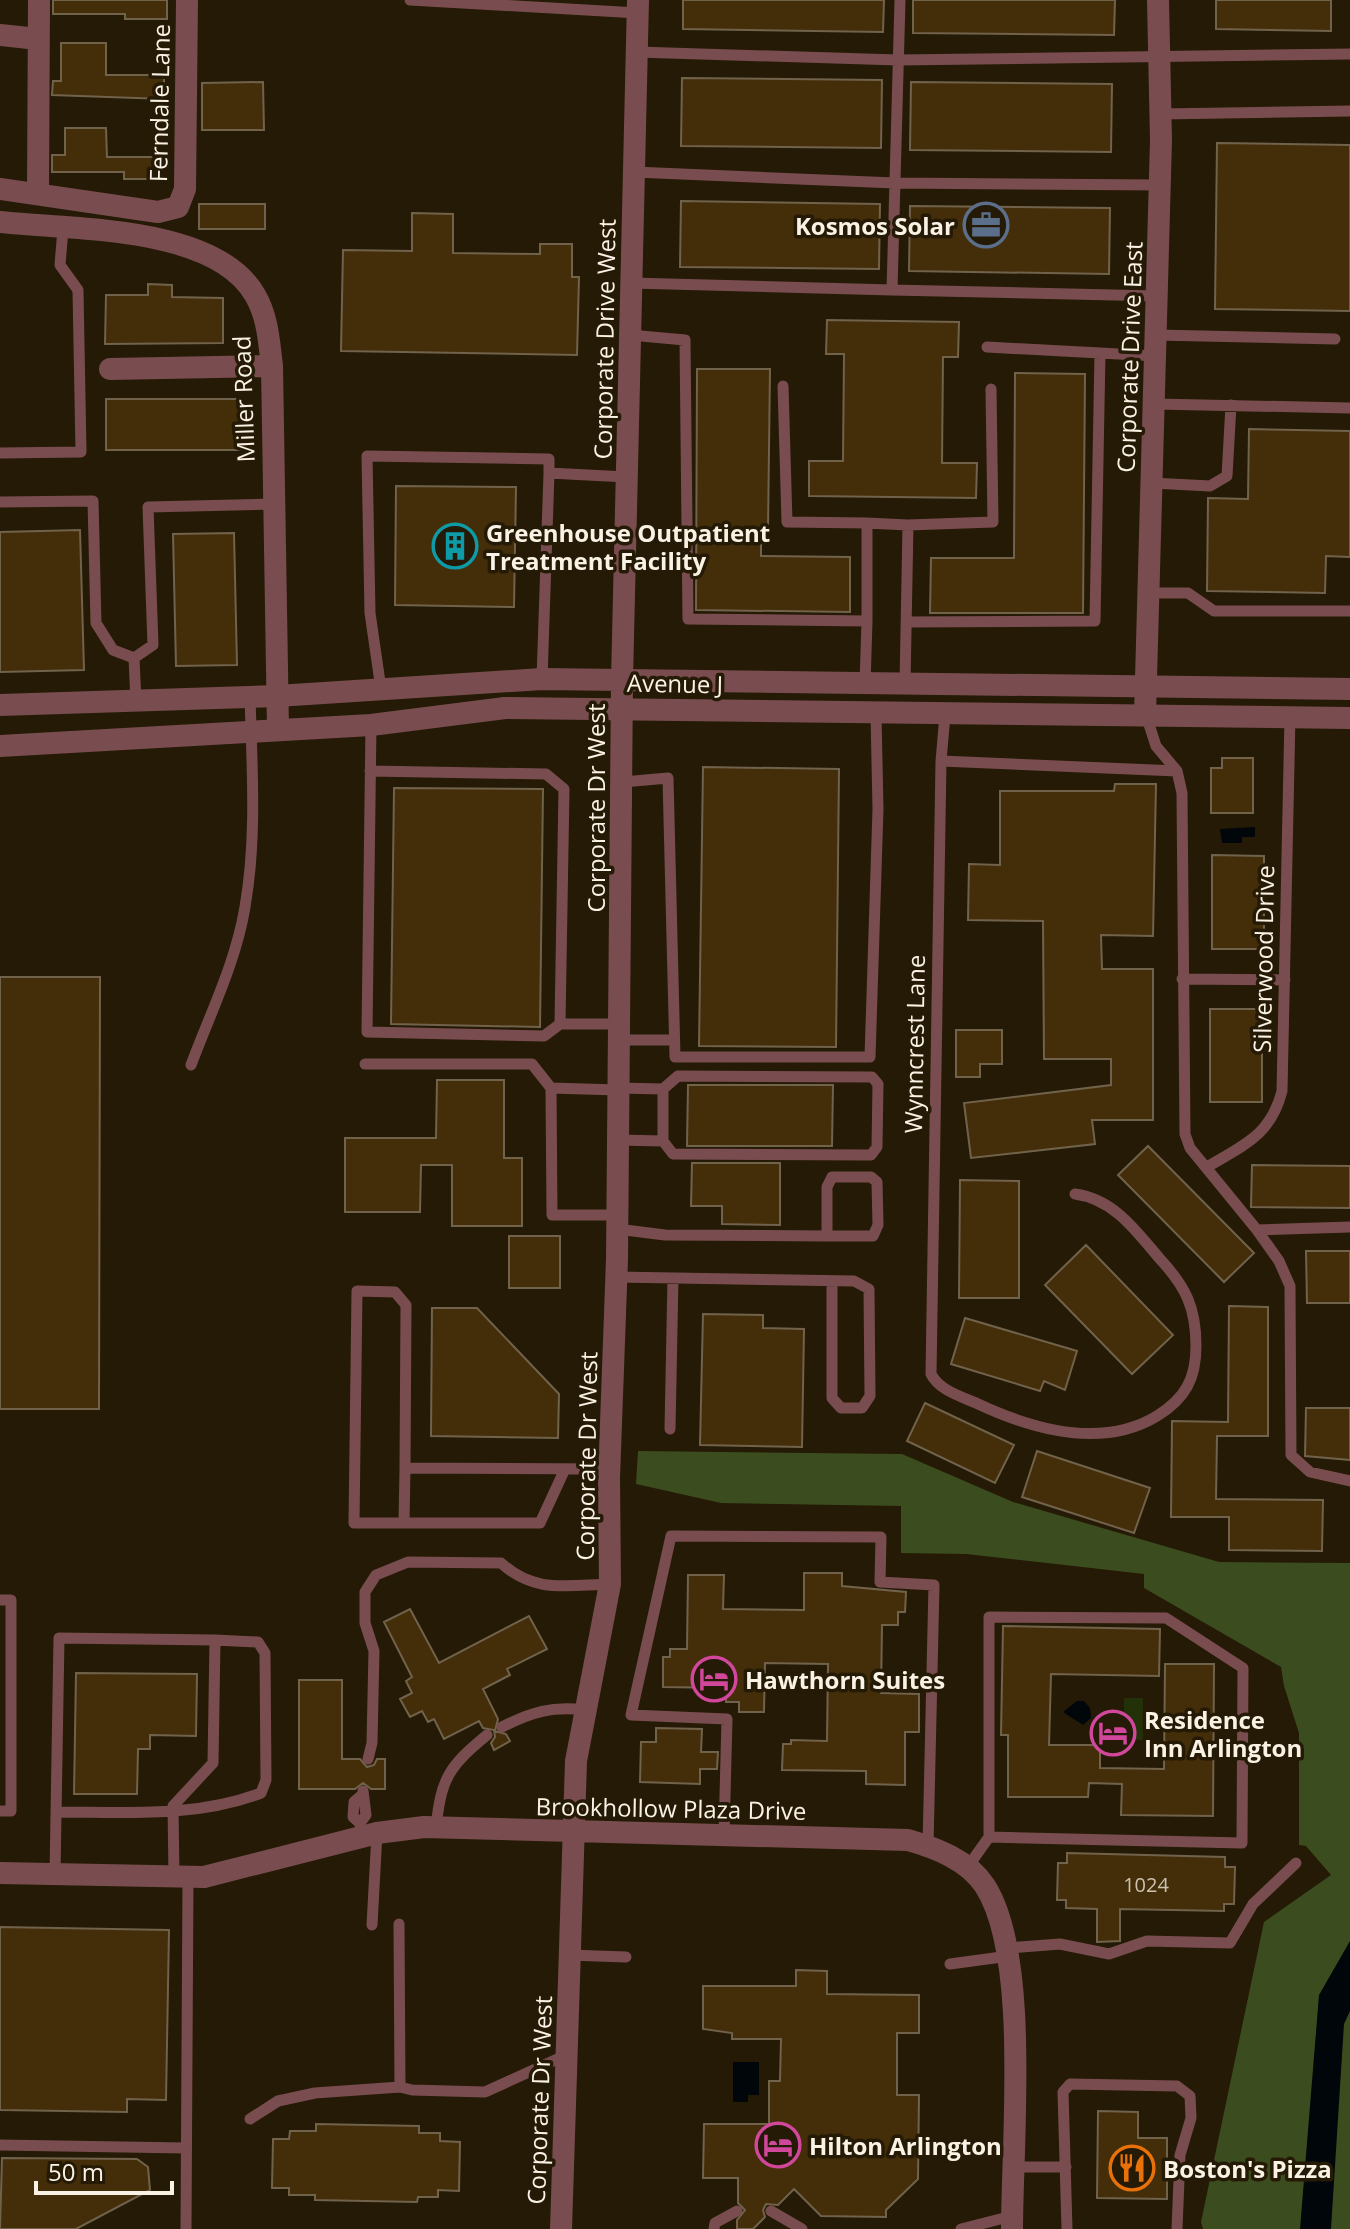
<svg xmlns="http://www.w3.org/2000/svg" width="1350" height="2229" font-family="'Open Sans',sans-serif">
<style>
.green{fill:#223108}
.forest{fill:#3b4d1f}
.water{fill:#00060a}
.building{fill:#432e09;stroke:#71624c;stroke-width:2}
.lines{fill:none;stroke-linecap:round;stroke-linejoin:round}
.service{stroke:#794d4f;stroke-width:11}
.minor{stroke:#794d4f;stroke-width:22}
.tertiary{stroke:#794d4f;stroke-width:22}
.labels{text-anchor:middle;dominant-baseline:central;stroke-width:7;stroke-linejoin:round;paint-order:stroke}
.number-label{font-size:20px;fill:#ccc1ae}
.street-label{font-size:24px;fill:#faf2e5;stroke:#251a05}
.poi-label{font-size:24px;font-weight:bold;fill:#faf2e5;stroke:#251a05;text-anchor:start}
</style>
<rect width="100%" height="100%" fill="#251a05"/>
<!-- green -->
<path class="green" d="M1124,1698H1143V1740L1124,1739Z"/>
<!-- forest -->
<path class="forest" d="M638,1451L902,1454L1013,1502L1219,1562L1350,1563V2229H1203L1201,2222L1264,1922L1331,1875L1306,1846L1299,1845V1733L1284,1686L1281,1667L1144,1588V1574L966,1554L901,1553V1506L721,1503L636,1484Z"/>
<!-- water -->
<path class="water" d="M1255,827V837H1242V843H1222L1220,829Z
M1077,1701H1084L1090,1708L1091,1718L1083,1725L1063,1712Z
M1350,1941V2011L1344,2024L1331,2229H1300L1319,1995Z
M733,2062H759V2095H748V2102H733Z"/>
<!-- building -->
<path class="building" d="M53,0H167V19H125V14H53Z
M683,0H884L883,32L683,29Z
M913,0H1115L1114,35L913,33Z
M1216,0H1331V31L1216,29Z
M61,43H106V75H164V99L52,95L53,81H61Z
M682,78L882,80L881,148L681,146Z
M263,82L264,130H202V83Z
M911,82L1112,84L1111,152L910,150Z
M65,128H106L107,157H160V179H124V172H52V155H65Z
M1217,143L1350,145V311L1215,309Z
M681,201L880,204L879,269L680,267Z
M199,204H265V229H199Z
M910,206L1110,208L1109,274L909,271Z
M412,213L453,214V253L540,254V244H572V277H579L577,355L341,351L343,250L412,251Z
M148,284L172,285V297L223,298V343L105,344L106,295H148Z
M827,320L959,322L958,357H943L942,463H977L976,498L809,496V461H843L844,354H826Z
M697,369H770L768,529H761V556L850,557V612L696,610Z
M1015,373L1085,374L1083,613H930L931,558H1014Z
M106,399H241V450H106Z
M1249,429L1350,431V557L1326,556L1325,593L1207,591L1208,498L1248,499Z
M396,486L516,487L514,607L395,605Z
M80,530L84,670L0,672V532Z
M234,533L237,665L176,666L173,534Z
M1222,758H1253V813H1211V768H1222Z
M703,767L839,769L836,1047L699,1046Z
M1115,784H1156L1153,936L1101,935L1102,969H1153V1120H1092L1095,1144L971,1158L964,1103L1111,1085V1059H1044L1043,921L968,920L969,864L1000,865V791H1114Z
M394,788L543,789L540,1027L391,1024Z
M1212,855L1264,856V949H1212Z
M0,977H100L99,1409H0Z
M1210,1009H1262V1102H1210Z
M956,1030H1002V1064H980V1077H956Z
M437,1080H504V1158H522V1226H452V1165H421L420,1212H345V1138H436Z
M688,1085H833L832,1146H687Z
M1148,1146L1254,1253L1224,1282L1118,1175Z
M692,1163H780V1225L722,1224V1206H691Z
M1252,1165L1350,1166V1208L1251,1207Z
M960,1180L1019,1181V1298H959Z
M509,1236H560V1288H509Z
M1086,1245L1173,1335L1132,1374L1045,1285Z
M1306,1251H1350V1303H1307Z
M1229,1306L1268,1307V1436H1217L1216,1499L1323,1500L1322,1551L1229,1550V1517H1171L1172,1421L1228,1422Z
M432,1308H477L559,1394L558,1438L431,1436Z
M703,1314L763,1315V1328L804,1329L802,1447L700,1445Z
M965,1318L1077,1351L1065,1390L1044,1381L1040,1391L951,1364Z
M925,1403L1014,1445L995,1483L907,1441Z
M1306,1408H1350V1460L1305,1456Z
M1037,1451L1150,1488L1134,1533L1022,1497Z
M804,1573H842V1586L906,1592L905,1612H898V1625H882L881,1693L919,1694V1732H905V1785L866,1784V1771L782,1770L783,1744H791V1740L827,1741L828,1664L765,1663L764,1712H739V1702H726V1688L663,1687V1657H670V1649H687L688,1575H724L723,1609L804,1610Z
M410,1609L439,1663L529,1616L547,1649L507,1669L510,1675L483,1689L498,1719L495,1731L506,1734L510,1741L494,1750L491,1743L495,1737L494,1730L483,1728L479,1721L444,1739L434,1719L428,1722L422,1711L410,1717L400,1699L412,1693L406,1681L412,1677L384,1622Z
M1003,1626L1160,1629L1159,1676L1051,1674L1049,1745H1100V1768L1164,1769L1165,1664H1214L1213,1816L1121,1815L1122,1784L1089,1783L1088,1797H1008V1735H1001Z
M76,1673L197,1674L196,1736L150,1735V1749H138L137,1794H74Z
M299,1680H342V1759H360L367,1767L374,1765L377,1759H385V1789H371L363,1783L355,1789H299Z
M656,1728L702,1729L701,1752H718L717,1769H700V1784L640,1782L641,1742H656Z
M1067,1853L1225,1857V1867H1235L1234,1904H1224V1911L1120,1909V1941L1097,1942V1909L1066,1908V1900H1057L1058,1863H1067Z
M0,1927L169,1930L166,2100L127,2099V2112L0,2110Z
M796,1970L827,1971V1994L919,1995V2033H897V2095H919L918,2179L886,2210V2217L821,2216L794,2189L778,2205L766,2204L763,2210L765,2217L753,2229H737V2220L745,2210L738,2203V2178H703L704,2124H769V2081H780L781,2039H732V2033L703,2029V1986H796Z
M1098,2111L1138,2112V2138H1167V2199L1097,2198Z
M316,2124L419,2126V2133H440V2141L460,2142L459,2191L438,2190V2197H418L417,2202L315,2200V2195H289V2188H272L273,2139H289L290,2131H316Z
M2,2158L137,2159L148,2167L150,2190L76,2229H0Z"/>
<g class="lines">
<!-- service -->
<path class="service" d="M410,0L638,13
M637,52L898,60L1350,54
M1160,114L1350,111
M634,172L895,183L1160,185
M631,283L892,290L900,0
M892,290L1157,296
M630,335L685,340L688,619L867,621L865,684
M1156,335L1335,339
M1100,353L1155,356
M783,386L787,522L867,523V621
M1155,404L1350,408
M0,453L81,452L78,290L60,265L63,229
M1152,483L1210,486L1227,476L1231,405
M0,502L93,501L96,623L113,650L134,658L136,702
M867,523L908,525
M1149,593H1188L1214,611H1350
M906,622L1095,621L1100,353L987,347
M134,658L153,645L148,507L272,504
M542,679L549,473
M905,684L908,525L993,522L991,389
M381,689L370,613L367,456L549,459V473L626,477
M945,715L941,761L931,1374C939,1390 960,1396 976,1403C1031,1429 1101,1450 1157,1416C1186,1398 1196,1378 1196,1346C1196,1308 1186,1287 1160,1259C1136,1231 1114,1199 1075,1194
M1146,715L1156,746L1177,771L1182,793L1185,1134L1190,1148L1257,1230L1279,1261L1290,1286L1291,1455L1310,1472L1350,1481
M371,725L367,1032L544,1036L560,1024H619
M941,761L1177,771
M370,771L546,774L564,789L560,1024
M623,782L668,778L675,1057H870L878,809L876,714
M1182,979L1285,980
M618,1040H673
M365,1064H532L551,1088L618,1090
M191,1065C210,1014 236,962 245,907C257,838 252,768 250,697
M551,1088L552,1215H617
M618,1140L663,1141L673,1154L871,1155L877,1147L878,1084L872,1077L678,1076L663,1089L618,1088
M663,1141V1089
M1207,1167C1244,1145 1271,1135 1282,1091L1290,716
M617,1229L665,1235L827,1236V1187L832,1177H871L877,1182L878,1225L873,1236H827
M1257,1230L1350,1227
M616,1277L854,1281L869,1289L870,1396L862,1408H841L832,1398V1281
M670,1429L673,1278
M565,1469L540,1523H354L357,1291L395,1292L406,1305L405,1468L609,1469
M404,1523L405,1468
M0,1600H11V1811H0
M502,1727C532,1712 551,1706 585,1710
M368,1759L372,1743L374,1651L365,1623V1592L376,1575L408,1562L501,1563C535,1594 567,1585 610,1584
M56,1812C126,1812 195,1818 261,1793L266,1780L265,1653L258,1642L215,1640
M360,1823L366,1815L363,1791
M436,1828C441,1779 448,1767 487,1735
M724,1835L727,1719L631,1715L671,1536L881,1537L880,1582L934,1585L928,1846
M361,1838L360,1823L353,1817L354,1802L362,1795
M967,1868L989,1837V1617L1166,1618L1243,1668L1242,1843L989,1837
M55,1874L59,1638L215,1640L213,1763L173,1806L174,1877
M399,1924L400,2087L412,2090L485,2092L564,2056
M372,1925L377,1833
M1008,1948L1060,1944L1109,1954L1147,1941L1230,1943L1253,1904L1296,1863
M569,1955L626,1957
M950,1964L1009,1956
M250,2119L278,2101L315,2093L400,2087
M0,2145L186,2148
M1013,2167H1066
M771,2211L802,2229
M186,2229L188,1877
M714,2229L715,2223L737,2211
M961,2229L1012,2216
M1067,2229L1063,2092L1070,2084L1177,2086L1190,2096L1191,2118L1180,2155L1177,2229"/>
<!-- minor -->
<path class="minor" d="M0,35L38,39
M0,189L158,212L178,207L185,189L187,0
M38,193L39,0
M0,222C72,230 215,225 255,295C268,317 269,342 272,366L278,729
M110,369L272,366
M622,680L638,0
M1145,715L1161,140L1158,0"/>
<!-- tertiary -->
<path class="tertiary" d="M0,705L277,696L542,679L1350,689
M0,746L371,725L505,708L1350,718
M0,1873L204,1877L377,1833L424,1827L908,1840C936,1848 968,1860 985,1886C1030,1956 1012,2142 1012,2229
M561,2229L576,1761L610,1584L609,1478L617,1259L622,680"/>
</g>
<!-- icons -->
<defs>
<g id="office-ring" transform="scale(2.3)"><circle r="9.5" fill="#251a05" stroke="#5c6f8a" stroke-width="1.5"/><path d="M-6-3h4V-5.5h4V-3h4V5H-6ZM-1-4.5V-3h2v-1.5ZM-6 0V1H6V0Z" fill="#5c6f8a"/></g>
<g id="building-ring" transform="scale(2.3)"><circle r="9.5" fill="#251a05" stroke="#0f9aa8" stroke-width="1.5"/><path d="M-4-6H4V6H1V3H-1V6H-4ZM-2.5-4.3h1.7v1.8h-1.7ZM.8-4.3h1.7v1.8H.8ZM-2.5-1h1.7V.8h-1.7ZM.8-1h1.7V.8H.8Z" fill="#0f9aa8"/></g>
<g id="hotel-ring" transform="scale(2.3)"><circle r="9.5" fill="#251a05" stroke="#d1479c" stroke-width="1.5"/><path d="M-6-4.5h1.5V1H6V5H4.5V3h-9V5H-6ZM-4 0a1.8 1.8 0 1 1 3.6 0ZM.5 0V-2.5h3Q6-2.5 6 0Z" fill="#d1479c"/></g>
<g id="restaurant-ring" transform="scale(2.3)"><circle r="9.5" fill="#251a05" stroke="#e8710a" stroke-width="1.5"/><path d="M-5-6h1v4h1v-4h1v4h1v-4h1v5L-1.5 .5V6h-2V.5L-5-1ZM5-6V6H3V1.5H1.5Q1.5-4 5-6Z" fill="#e8710a"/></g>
</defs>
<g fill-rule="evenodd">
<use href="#office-ring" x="986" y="225"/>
<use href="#building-ring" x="455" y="546"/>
<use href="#hotel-ring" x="714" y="1679"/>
<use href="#hotel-ring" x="1113" y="1733"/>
<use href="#hotel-ring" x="778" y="2145"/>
<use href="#restaurant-ring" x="1132" y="2168"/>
</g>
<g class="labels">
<!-- number labels -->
<g class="number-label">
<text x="1146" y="1884">1024</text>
</g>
<!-- street labels -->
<g class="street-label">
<text transform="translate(159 103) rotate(-89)">Ferndale Lane</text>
<text transform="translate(604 339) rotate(-89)">Corporate Drive West</text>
<text transform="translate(1129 357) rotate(-88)">Corporate Drive East</text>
<text transform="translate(243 399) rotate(-92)">Miller Road</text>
<text transform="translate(675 683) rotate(1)">Avenue J</text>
<text transform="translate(595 808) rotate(-90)">Corporate Dr West</text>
<text transform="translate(1263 959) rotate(-89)">Silverwood Drive</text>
<text transform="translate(914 1044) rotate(-89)">Wynncrest Lane</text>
<text transform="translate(586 1456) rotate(-89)">Corporate Dr West</text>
<text transform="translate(671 1808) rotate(1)">Brookhollow Plaza Drive</text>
<text transform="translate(539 2100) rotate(-88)">Corporate Dr West</text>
</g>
<!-- poi labels -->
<g class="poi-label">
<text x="955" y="225" text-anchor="end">Kosmos Solar</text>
<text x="486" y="532">Greenhouse Outpatient<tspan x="486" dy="28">Treatment Facility</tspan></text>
<text x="745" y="1679">Hawthorn Suites</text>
<text x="1144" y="1719">Residence<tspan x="1144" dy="28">Inn Arlington</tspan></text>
<text x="809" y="2145">Hilton Arlington</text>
<text x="1163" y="2168">Boston's Pizza</text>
</g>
</g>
<!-- scale -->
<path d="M36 2181v12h136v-12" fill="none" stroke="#faf2e5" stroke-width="4"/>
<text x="48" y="2181" font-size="24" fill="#faf2e5" stroke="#251a05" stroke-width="6" paint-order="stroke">50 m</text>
</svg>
